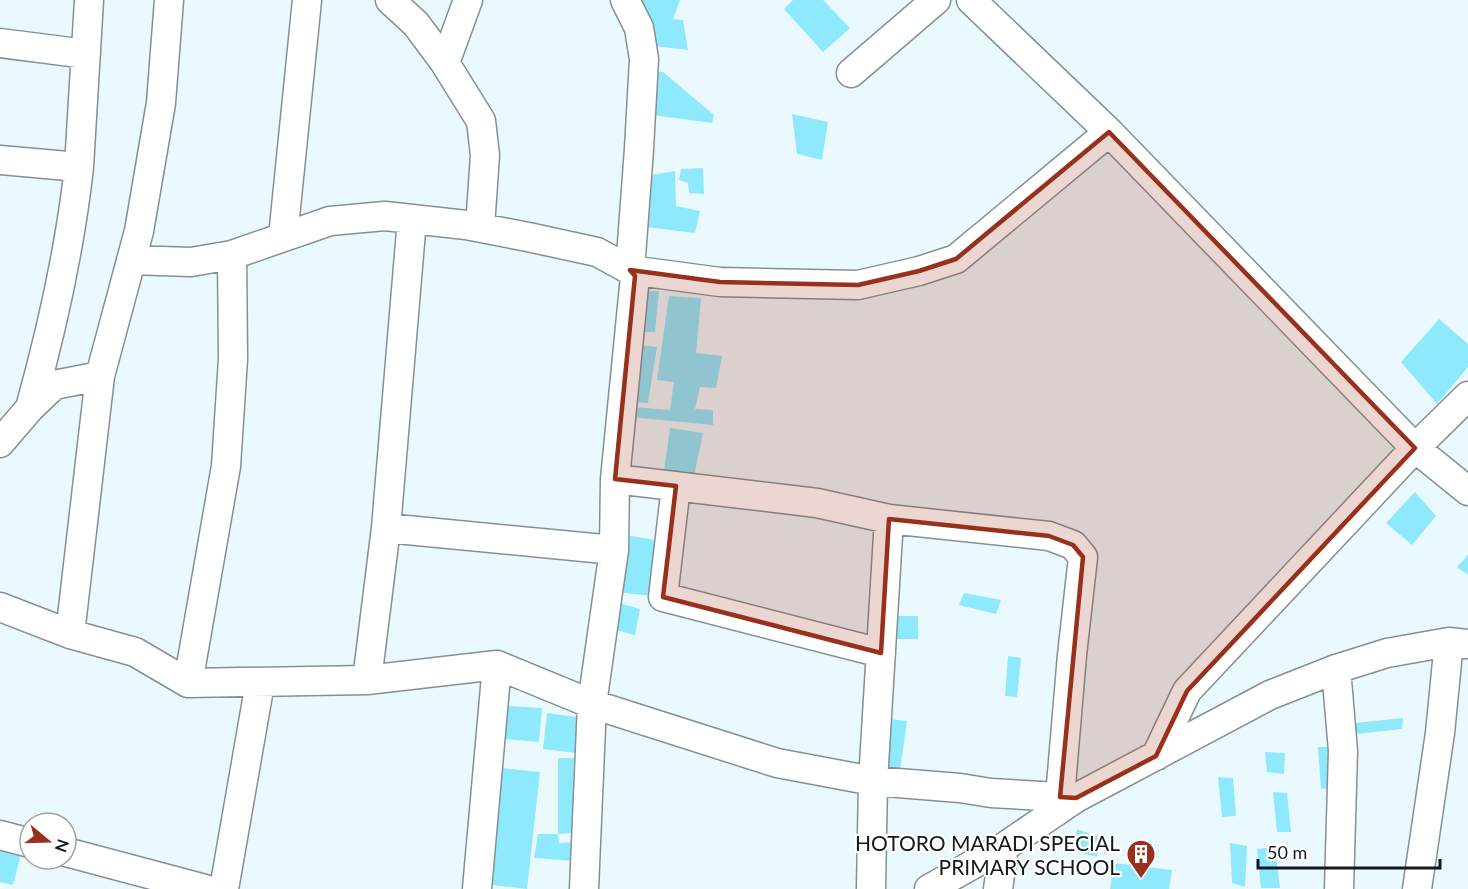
<svg xmlns="http://www.w3.org/2000/svg" width="1468" height="889" font-family="Lato,sans-serif">
<style>
.building{fill:#8ee9fd}
.lines{fill:none;stroke-linecap:round;stroke-linejoin:round}
.street-casing{stroke:#839195;stroke-width:31}
.street{stroke:#fff;stroke-width:28}
.marked{fill:#99301b;fill-opacity:0.2;stroke:#99301b;stroke-width:4.5;stroke-linejoin:round}
.labels{text-anchor:middle;dominant-baseline:central;stroke-width:4.5;stroke-linejoin:round;paint-order:stroke}
.poi-label{font-size:21px;fill:#13191a;stroke:#fff;text-anchor:end}
</style>
<rect width="100%" height="100%" fill="#eaf9fd"/>
<!-- building -->
<path class="building" d="M642,0H680L673,19L683,20L688,50L654,46Z
M793,0H823L850,28L823,52L784,9Z
M650,71L663,72L714,115L712,123L653,115Z
M792,114L828,122L822,160L797,154Z
M703,168L704,194L689,193L688,183L679,180L681,169Z
M675,171L676,206L700,211L695,233L647,227L651,175Z
M645,291H659L655,332H640Z
M669,296L701,298L696,353L722,356L716,388L700,387L695,409L713,410V425L631,417L632,407L670,410L674,382L657,380Z
M1439,319L1468,344V367L1437,404L1401,362Z
M640,345L657,347L648,403L633,402Z
M670,428L703,433L694,476L664,471Z
M1415,492L1436,516L1412,545L1386,523Z
M620,534L661,541L654,596L614,592Z
M1468,555V575L1457,567Z
M964,593L1001,600L996,614L959,605Z
M616,602L640,609L635,635L612,629Z
M896,616H918V639H896Z
M1008,656L1021,658L1017,697L1005,696Z
M508,706L542,708L539,742L504,739Z
M547,713L576,717V753L543,749Z
M1403,718L1402,729L1356,734L1355,723Z
M890,719L907,721L900,771L884,768Z
M1318,747H1332L1333,788L1321,789Z
M1265,752L1285,753L1284,774L1267,772Z
M558,758H574L572,833L558,834Z
M501,768L540,772L527,889L492,885Z
M1218,777L1233,778L1236,816L1222,817Z
M1273,792L1287,793L1291,832H1277Z
M1077,829L1101,838L1097,857L1073,851Z
M538,834H558L559,843L578,842L575,861L534,858Z
M1230,843L1247,846L1245,887L1232,883Z
M1275,847L1280,888H1261L1257,849Z
M0,849L21,854L13,885L0,882Z
M1114,863L1172,870L1169,889H1110Z"/>
<g class="lines">
<!-- street casing -->
<g class="street-casing">
<path id="street" d="M390,0L416,24L445,63L481,121L485,155L480,227
M971,0L1109,132L1415,448L1468,491
M0,43L86,54
M445,63L468,0
M851,73L936,0
M0,160L79,167
M283,237L307,0
M131,260L191,262L232,255L330,221L385,216L466,225L528,237L597,252L630,270L720,282L858,285L919,271L956,259L1109,132
M30,408C52,329 70,249 79,167L89,0
M0,443L30,408L54,385L100,376
M615,479L817,503L889,519L1049,536L1073,545L1083,557L1072,655L1060,797
M676,486L663,597L881,653
M386,528L614,550
M0,607L70,634L135,652L188,683L367,680L497,665L592,704L777,763L873,781L960,788L991,793L1076,798
M70,634L100,376L139,231L161,103L169,0
M1336,669L1343,751L1339,889
M367,680L386,528L412,219
M188,683L226,466L233,359L232,255
M1156,756L1187,691L1415,448L1468,396
M0,835L30,843
M66,852L205,889
M224,889L260,683
M477,889L497,665
M584,889L592,704L614,550L615,479L635,276L630,270L639,149L644,59L639,28L625,0
M871,889L873,781L889,519
M929,889L1004,847L1076,798L1270,695L1336,669L1387,653L1449,642L1468,644
M998,889L1004,847
M1417,889L1440,733L1449,642"/>
</g>
<!-- street -->
<use href="#street" class="street"/>
</g>
<!-- marked area -->
<path class="marked" d="M1109,132L1415,448L1187,691L1156,756L1076,798L1060,797L1083,557L1073,545L1049,536L889,519L881,653L663,597L676,486L615,479L635,276L630,270L720,282L858,285L919,271L956,259Z"/>
<!-- icons -->
<defs>
<g id="building-pin" transform="scale(1.5)"><path d="M0 17L-7.5 6A9.5 9.5 0 1 1 7.5 6Z" fill="#99301b" stroke="#fff"/><path d="M-4-6H4V6H1V3H-1V6H-4ZM-2.5-4.3h1.7v1.8h-1.7ZM.8-4.3h1.7v1.8H.8ZM-2.5-1h1.7V.8h-1.7ZM.8-1h1.7V.8H.8Z" fill="#fff"/></g>
</defs>
<g fill-rule="evenodd">
<use href="#building-pin" x="1141" y="854"/>
</g>
<g class="labels">
<!-- poi labels -->
<g class="poi-label">
<text x="1120" y="842">HOTORO MARADI SPECIAL<tspan x="1120" dy="24">PRIMARY SCHOOL</tspan></text>
</g>
</g>
<!-- north arrow -->
<g transform="translate(48 841) rotate(109)"><circle r="28" fill="#ffffff" stroke="#a1a3a3" stroke-width="1.5"/>
<path d="M0-4.5L10 22L0 15L-10 22Z" fill="#99301b"/>
<text y="-9" font-size="16" font-weight="bold" text-anchor="middle" fill="#13191a">N</text>
</g>
<!-- scale -->
<path d="M1258 859v9h182v-9" fill="none" stroke="#13191a" stroke-width="3"/>
<text x="1267" y="859" font-size="18" fill="#13191a" stroke="#ffffff" stroke-width="4.5" paint-order="stroke">50 m</text>
</svg>
